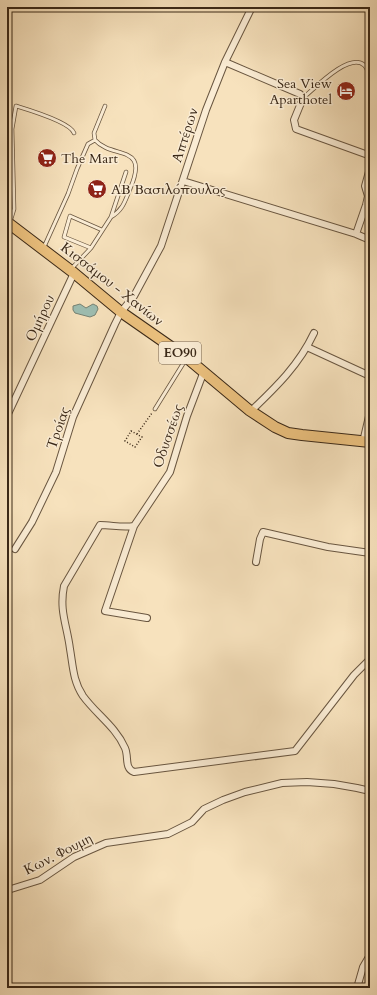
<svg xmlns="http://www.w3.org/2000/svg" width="377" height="995" font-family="Cardo,serif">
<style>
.water{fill:#9dbeb2;stroke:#758274}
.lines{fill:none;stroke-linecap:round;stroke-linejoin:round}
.lane-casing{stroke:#695640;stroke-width:4.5}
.street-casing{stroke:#695640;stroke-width:8}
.primary-casing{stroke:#3a2817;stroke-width:12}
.path{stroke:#3a2817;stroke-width:1.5;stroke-dasharray:1 2;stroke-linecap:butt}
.lane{stroke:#faecd4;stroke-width:3}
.street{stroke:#faecd4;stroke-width:6}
.primary{stroke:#ecc17e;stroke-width:10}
.labels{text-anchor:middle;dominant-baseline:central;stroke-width:3;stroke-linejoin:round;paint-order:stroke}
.shield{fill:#faecd4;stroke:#746350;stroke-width:1}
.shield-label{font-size:13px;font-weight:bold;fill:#3a2817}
.poi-label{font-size:14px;fill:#3a2817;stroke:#faecd4;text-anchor:start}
.street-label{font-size:14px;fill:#3a2817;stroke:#faecd4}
</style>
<rect width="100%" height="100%" fill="#f7e2bd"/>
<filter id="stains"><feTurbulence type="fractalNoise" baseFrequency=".005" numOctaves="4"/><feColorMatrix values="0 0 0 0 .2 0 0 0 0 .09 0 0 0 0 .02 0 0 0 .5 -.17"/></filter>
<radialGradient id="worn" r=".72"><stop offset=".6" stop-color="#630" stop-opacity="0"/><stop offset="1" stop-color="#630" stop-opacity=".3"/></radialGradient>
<!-- water -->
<path class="water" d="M80,304L86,308L93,304L97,306L98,309L95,315L90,317L75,313L73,310V306Z"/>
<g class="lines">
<!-- lane casing -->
<g class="lane-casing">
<path id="lane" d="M303,98C314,89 349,52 364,65C368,69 369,75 370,80
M105,106L94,133L95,140C113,160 150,143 130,189C125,201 123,210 111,217
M10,222L14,209L12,129L16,106C29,110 70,122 74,133
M44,247L68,194L77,169L88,144L95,140
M91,248L64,237L70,216L102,230
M72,268L91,248L111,217L126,172
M155,409L186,359"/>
</g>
<!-- street casing -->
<g class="street-casing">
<path id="street" d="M225,62L300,94L303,98L294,120L296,129L368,155L370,160
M183,181L356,234L370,240
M356,234L366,205L368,196L365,186L370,168
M307,347L370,376
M251,411C276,387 299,365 314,333
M7,416L74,273
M363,442L370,412
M134,526C122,528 112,525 100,525L64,586C59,611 67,625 70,649C73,666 73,681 83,696C96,714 116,727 125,748C129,757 124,768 134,772L295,751L354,675L370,659
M15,549L32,522L56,472L73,417L115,324L121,312L134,296L161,246L206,110L225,62L252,7
M370,560V570
M256,562L260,539L263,532L328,547L370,553
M147,618L105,611L134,526L170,472L187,416L204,371
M7,888L11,889L40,880L74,857L106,843L168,834L192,822L204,809L223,800L245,792L282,783L307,782L334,784L357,788L370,791
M357,988L363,967L370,955"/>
</g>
<!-- primary casing -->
<g class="primary-casing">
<path id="primary" d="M7,222L74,273L121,312L187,358L249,410L275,427L288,433L302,435L370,442"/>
</g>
<!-- path -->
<path class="path" d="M131,431L142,437L135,447L125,441Z
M137,434L152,413"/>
<!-- lane -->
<use href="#lane" class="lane"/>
<!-- street -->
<use href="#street" class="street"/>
<!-- primary -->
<use href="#primary" class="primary"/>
</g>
<!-- icons -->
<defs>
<g id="hotel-disc" transform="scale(1)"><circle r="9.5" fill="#8f2418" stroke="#faecd4"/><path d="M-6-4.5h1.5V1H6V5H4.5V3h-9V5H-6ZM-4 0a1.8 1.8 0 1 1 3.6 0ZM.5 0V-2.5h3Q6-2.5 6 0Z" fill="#fff"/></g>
<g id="supermarket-disc" transform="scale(1)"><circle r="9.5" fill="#8f2418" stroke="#faecd4"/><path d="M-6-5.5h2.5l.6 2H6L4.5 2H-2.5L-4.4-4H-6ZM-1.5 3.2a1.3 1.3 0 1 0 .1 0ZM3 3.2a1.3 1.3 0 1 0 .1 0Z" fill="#fff"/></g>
</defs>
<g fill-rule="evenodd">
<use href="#hotel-disc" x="346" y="91"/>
<use href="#supermarket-disc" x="47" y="158"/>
<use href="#supermarket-disc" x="97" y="189"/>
</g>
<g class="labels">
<!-- shield labels -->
<rect class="shield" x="159" y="342" width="42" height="22" rx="3"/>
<g class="shield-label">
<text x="180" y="353">ΕΟ90</text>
</g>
<!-- poi labels -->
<g class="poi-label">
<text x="332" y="83" text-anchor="end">Sea View<tspan x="332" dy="16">Aparthotel</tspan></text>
<text x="61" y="158">The Mart</text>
<text x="111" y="189">ΑΒ Βασιλόπουλος</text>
</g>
<!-- street labels -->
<g class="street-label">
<text transform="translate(185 135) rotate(-72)">Απτέρων</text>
<text transform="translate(112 284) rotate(38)">Κισσάμου - Χανίων</text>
<text transform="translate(40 318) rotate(-65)">Ομήρου</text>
<text transform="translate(58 428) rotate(-71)">Τροίας</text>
<text transform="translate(168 436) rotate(-71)">Οδυσσέως</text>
<text transform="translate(58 854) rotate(-27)">Κων. Φουμη</text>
</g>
</g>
<!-- margin -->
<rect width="377" height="995" fill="none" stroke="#f7e2bd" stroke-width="24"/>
<rect x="8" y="8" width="361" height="979" fill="none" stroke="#3a2817" stroke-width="2"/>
<rect x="12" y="12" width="353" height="971" fill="none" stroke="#3a2817"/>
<rect width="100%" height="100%" filter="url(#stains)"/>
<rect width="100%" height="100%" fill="url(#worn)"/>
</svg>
